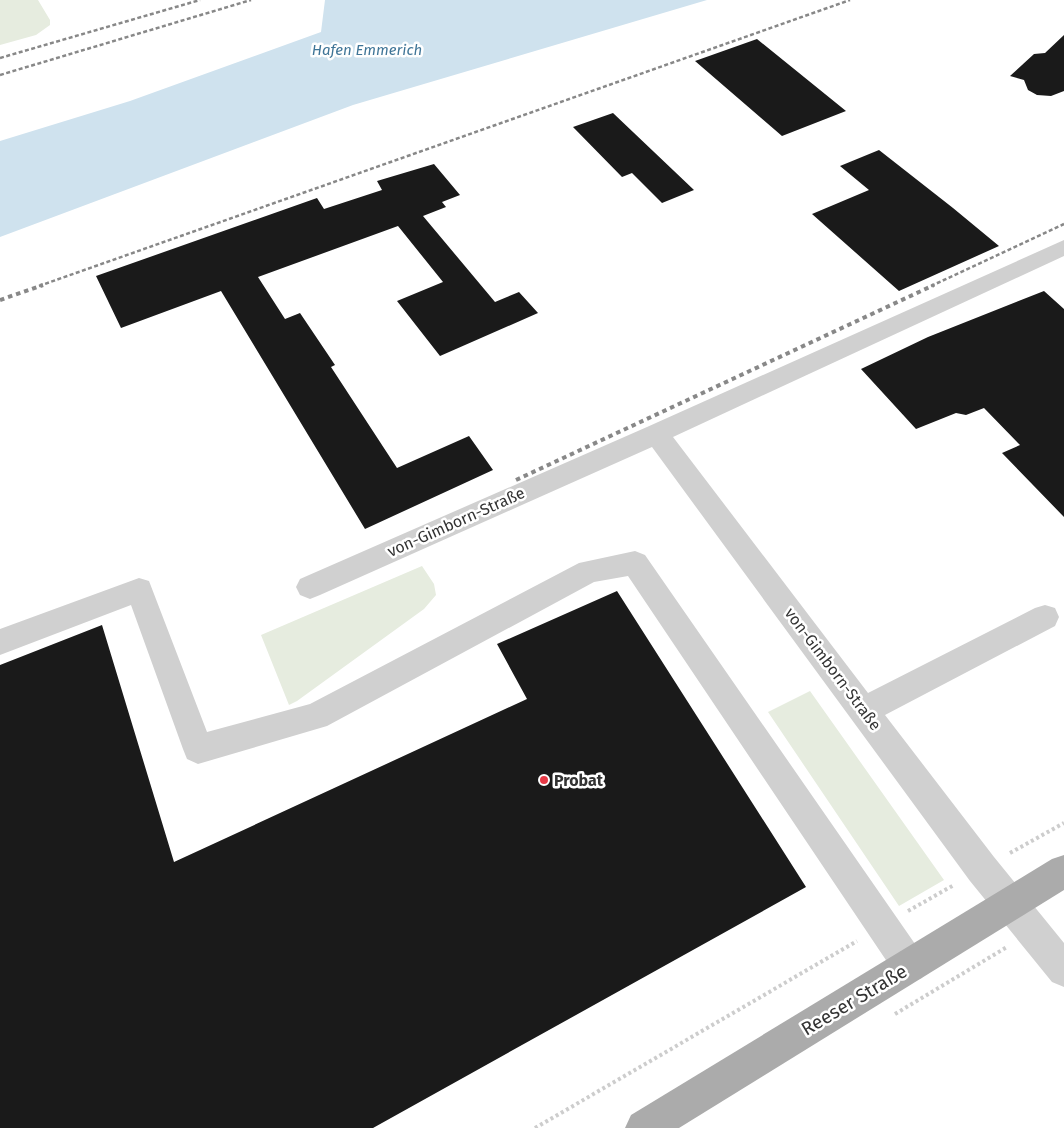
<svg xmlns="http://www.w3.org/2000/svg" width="1064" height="1128" font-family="'Fira Sans',sans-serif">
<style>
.green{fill:#e6ecdf}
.water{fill:#cfe2ee}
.building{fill:#1a1a1a}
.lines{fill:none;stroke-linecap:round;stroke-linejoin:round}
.path{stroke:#cdcdcd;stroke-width:4;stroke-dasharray:3 3;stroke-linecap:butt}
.minor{fill:#d0d0d0;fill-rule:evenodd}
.major{fill:#ababab;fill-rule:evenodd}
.rail-far1{stroke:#888;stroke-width:2.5;stroke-dasharray:4 2.5;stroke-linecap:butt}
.rail{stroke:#888;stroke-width:4;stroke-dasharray:4.5 4;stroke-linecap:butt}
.poi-dot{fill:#e63946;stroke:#fff;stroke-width:2}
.labels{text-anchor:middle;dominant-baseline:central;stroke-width:5;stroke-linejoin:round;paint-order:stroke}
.far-water-label{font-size:15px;font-style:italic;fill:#3f7597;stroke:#fff}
.street-label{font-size:16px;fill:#333;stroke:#fff}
.poi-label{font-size:16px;font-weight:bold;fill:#333;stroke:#fff;text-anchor:start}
.near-street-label{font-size:19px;fill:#333;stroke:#fff}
</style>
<rect width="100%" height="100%" fill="#fff"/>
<!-- green -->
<path class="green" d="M0,0H38L50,20V25L36,35L0,45Z
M422,566L434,584L436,595L424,609L297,701L289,705L261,635Z
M810,691L944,880L899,906L768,712Z"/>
<!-- water -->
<path class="water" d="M325,0H707L353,105L0,237V141L130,101L321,32Z"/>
<!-- building -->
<path class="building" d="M1064,35V91L1051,96L1037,95L1028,90L1024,80L1010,76L1034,54L1045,53Z
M757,39L846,111L782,136L695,61Z
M613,113L694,190L662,203L632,173L622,177L573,127Z
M879,150L953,208L999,246L899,291L812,214L869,190L840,166Z
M434,164L460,195L442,202L446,207L423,216L495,302L519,292L538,313L440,356L397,301L443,282L398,226L258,277L285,319L300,313L335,365L331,367L397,468L469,436L493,470L365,529L221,291L121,328L96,276L317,198L324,209L382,190L377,181Z
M1044,291L1064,309V517L1002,453L1020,445L984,408L966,415L956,413L916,429L861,369L928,337Z
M617,591L806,887L373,1128H0V665L102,625L174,862L527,699L497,644Z"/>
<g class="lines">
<!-- path -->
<path class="path" d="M1010,853L1064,823
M908,911L954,885
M895,1014L1007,947
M535,1128L857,941"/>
<!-- minor -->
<path class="minor" d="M1064,240V256L673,437L868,693L1035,608L1045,605L1055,608L1059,617L1055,626L885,715L994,857L1064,943V987L1052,982L970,881L652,447L320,595L310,599L300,595L296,587L300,579L647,427Z
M635,551L645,555L922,954L927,966L922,978L910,983L898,978L628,576L594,582L327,726L198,764L187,759L183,749L131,605L0,655V629L139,578L149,581L207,732L310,704L579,563Z"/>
<!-- major -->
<path class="major" d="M1064,855V890L679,1128H625L631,1115L1052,859Z"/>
<!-- rail-far1 -->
<path class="rail-far1" d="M0,58L200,0
M0,75L251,0
M39,286L850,0
M931,286L1064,224"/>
<!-- rail -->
<path class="rail" d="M0,300L43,285
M516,480L934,285"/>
</g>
<!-- markers -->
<circle class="poi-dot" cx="544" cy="780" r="5"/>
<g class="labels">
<!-- far-water labels -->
<g class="far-water-label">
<text x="367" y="50">Hafen Emmerich</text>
</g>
<!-- street labels -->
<g class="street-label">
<text transform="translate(456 522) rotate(-24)">von-Gimborn-Straße</text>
<text transform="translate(833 669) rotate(53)">von-Gimborn-Straße</text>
</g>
<!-- poi labels -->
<g class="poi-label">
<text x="554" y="780">Probat</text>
</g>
<!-- near-street labels -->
<g class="near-street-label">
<text transform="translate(854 1000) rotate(-31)">Reeser Straße</text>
</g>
</g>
</svg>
